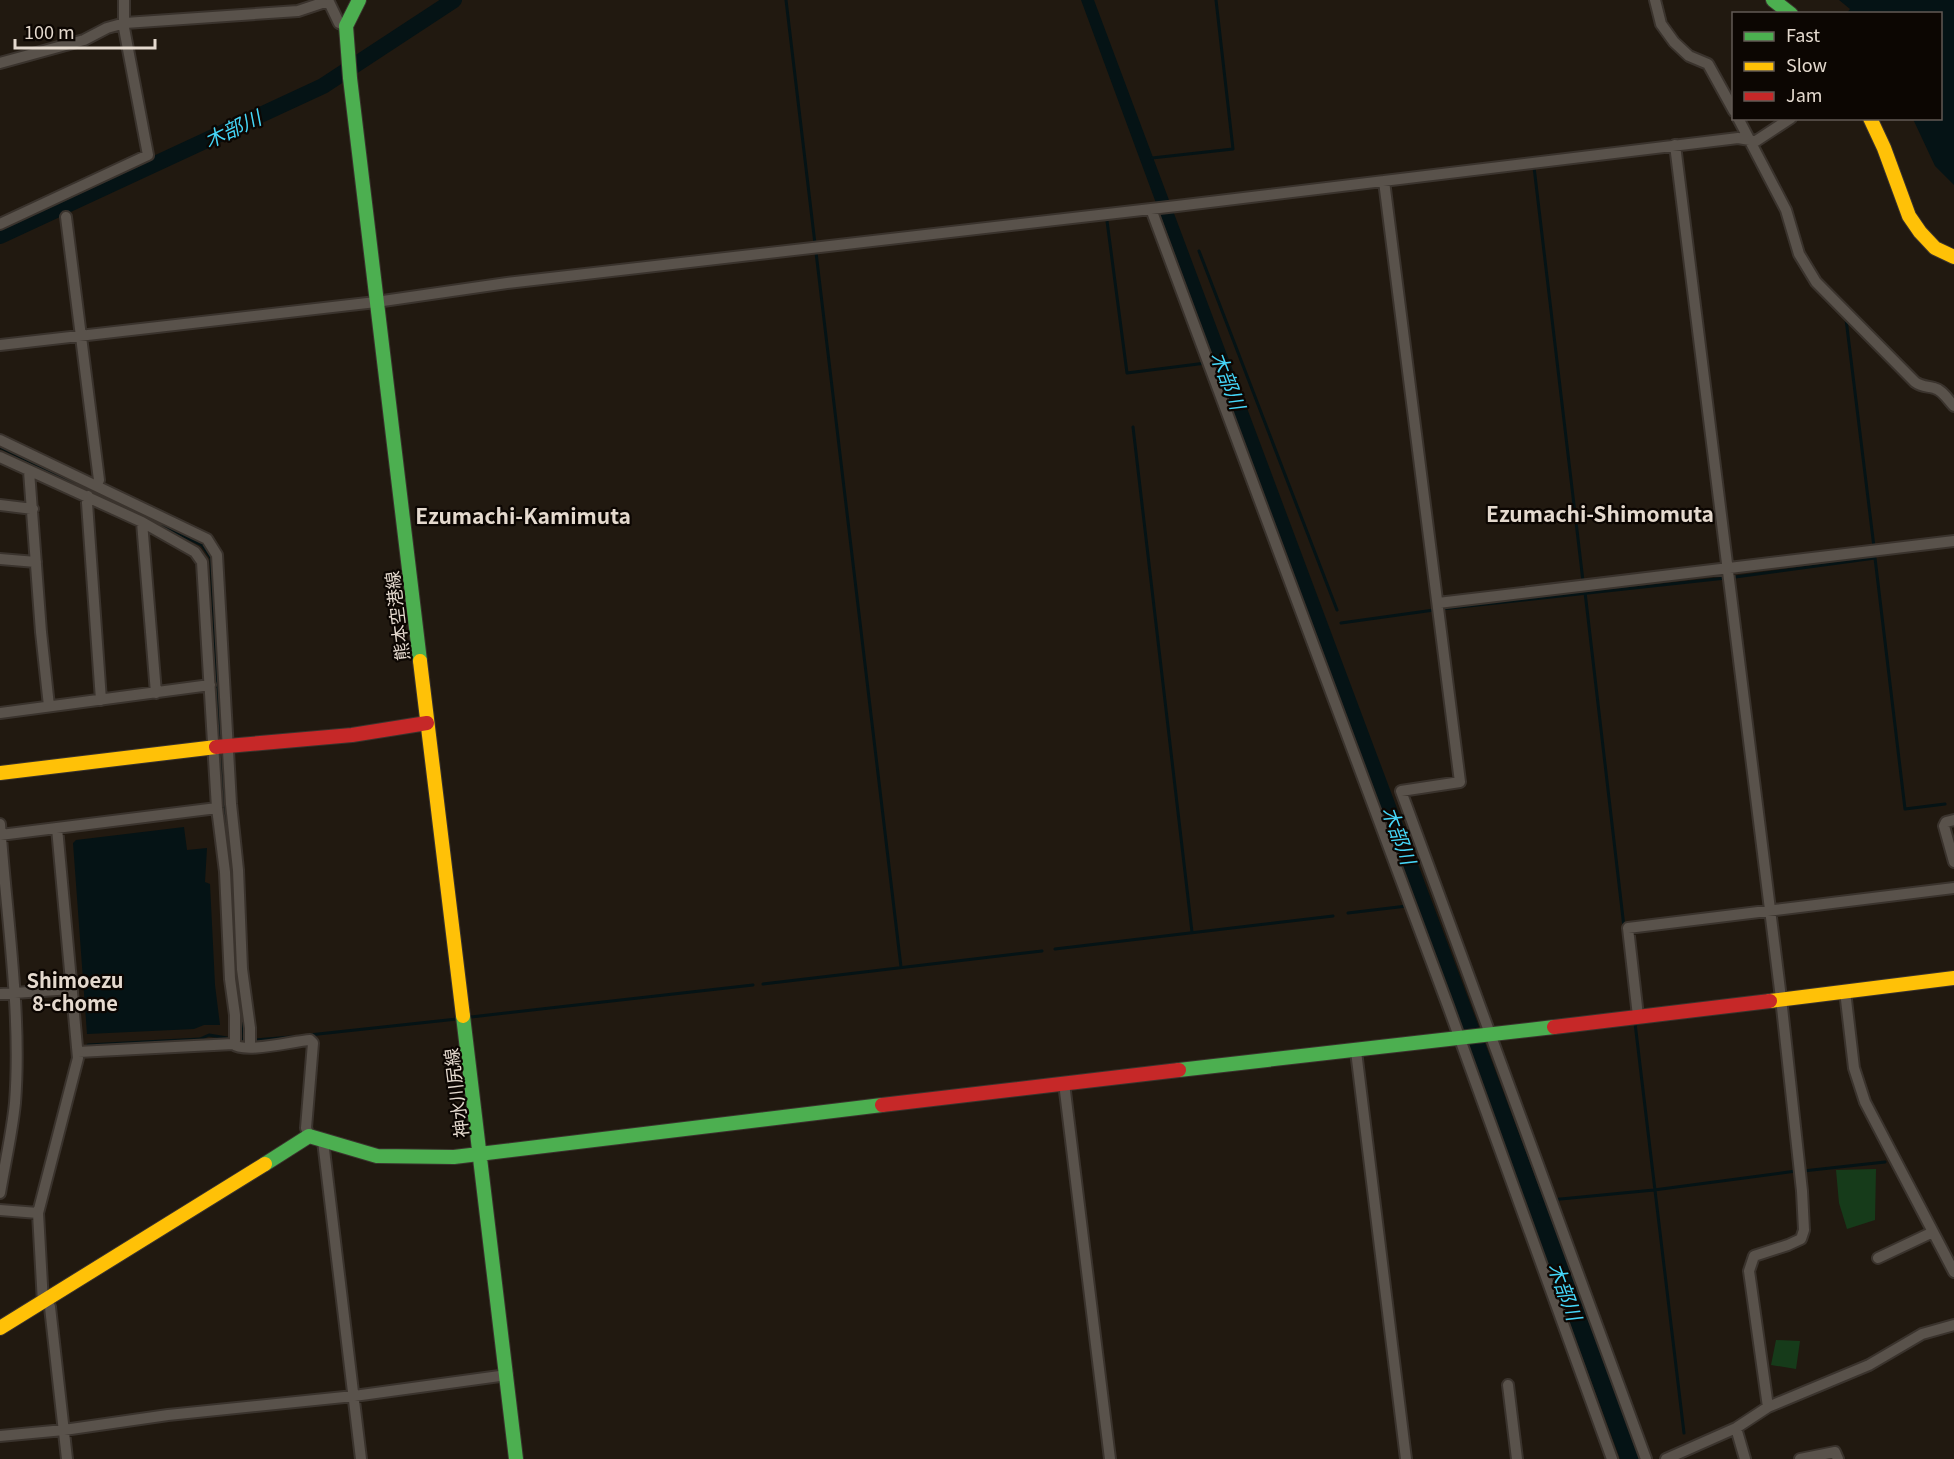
<svg xmlns="http://www.w3.org/2000/svg" width="1954" height="1459" font-family="Georgia,'Noto Sans JP',serif">
<style>
.green{fill:#163b1a}
.water{fill:#051315}
.lines{fill:none;stroke-linecap:round;stroke-linejoin:round}
.stream{stroke:#051315;stroke-width:3}
.river{stroke:#051315;stroke-width:16}
.street-casing{stroke:#3a332d;stroke-width:14}
.fast-casing{stroke:#3a332d;stroke-width:16}
.slow-casing{stroke:#3a332d;stroke-width:16}
.jam-casing{stroke:#3a332d;stroke-width:16}
.street{stroke:#59524b;stroke-width:10}
.fast{stroke:#4caf50;stroke-width:14}
.slow{stroke:#ffc107;stroke-width:14}
.jam{stroke:#c62828;stroke-width:14}
.labels{text-anchor:middle;dominant-baseline:central;stroke-width:4.5;stroke-linejoin:round;paint-order:stroke}
.street-label{font-size:18px;fill:#e4d9ce;stroke:#0c0602}
.water-label{font-size:20px;font-style:italic;fill:#45d6f8;stroke:#0c0602}
.neighbourhood-label{font-size:20px;font-weight:bold;fill:#e4d9ce;stroke:#0c0602}
.quarter-label{font-size:21px;font-weight:bold;fill:#e4d9ce;stroke:#0c0602}
</style>
<rect width="100%" height="100%" fill="#211910"/>
<!-- green -->
<path class="green" d="M1876,1169L1875,1220L1847,1229L1839,1203L1836,1170Z
M1776,1340L1800,1341L1796,1369L1771,1365Z"/>
<!-- water -->
<path class="water" d="M1081,0H1094L1641,1459H1620Z
M1839,0H1954V185L1935,166L1913,119L1940,118V14L1847,13L1850,9Z
M184,827L187,850L207,848L205,882L210,884L215,985L220,1025H204L194,1029L87,1034L73,843L76,840Z"/>
<g class="lines">
<!-- stream -->
<path class="stream" d="M786,0L901,967
M1152,158L1233,149L1216,0
M1534,167L1583,581
M1107,221L1127,373L1206,363
M1199,251L1337,610
M1846,319L1874,547
M1133,427L1192,932
M0,447L202,545L211,558L220,735
M1585,592L1624,927
M1441,609L1735,577L1875,558L1905,809L1945,804
M1341,623L1434,610
M220,760L234,898
M1348,913L1407,906
M1055,949L1333,916
M237,968L242,1008L244,1039H239
M763,984L1042,951
M471,1017L753,985
M1635,1023L1684,1433
M309,1035L457,1019
M255,1040L303,1036
M88,1045L200,1039L209,1035L227,1038
M1803,1171L1885,1162
M1540,1201L1654,1190L1796,1171"/>
<!-- river -->
<path class="river" d="M0,236L323,86L454,0"/>
<!-- street casing -->
<g class="street-casing">
<path id="street" d="M328,0L339,23L346,26
M1655,0L1661,24L1674,42L1689,56L1708,64L1734,111
M0,63L84,40L107,28L125,23L298,11L328,1
M1738,118L1786,210L1799,254L1816,282L1915,382C1922,387 1927,386 1934,388C1943,390 1948,400 1954,406
M1675,145L1781,998L1802,1191L1804,1230L1801,1239L1788,1245L1754,1256L1749,1271L1768,1407
M1384,181L1460,782L1401,791L1646,1459
M1151,209L1448,1006L1612,1459
M66,217L99,480L97,485
M0,224L148,155L124,28V0
M0,345L376,302L507,283L1177,206L1738,138L1756,141L1791,118
M0,440L207,539L217,555L231,804L238,870L242,969L250,1028V1047
M0,457L142,522L195,552L202,562L217,808L225,872L230,979L235,1015V1041L233,1044
M29,471L41,632L49,706
M88,496L87,503L101,700
M0,505L33,509
M142,522L156,693
M0,559L36,562
M1438,603L1954,541
M0,713L210,685
M1954,820L1946,822L1944,826L1954,862
M0,824C6,913 22,1013 15,1103C12,1133 5,1163 0,1193
M0,835L217,808
M1845,991L1854,1068L1865,1102L1954,1272
M0,994L71,989
M1638,1016L1628,928L1954,888
M1356,1051L1406,1459
M78,1052L233,1044C245,1054 293,1041 310,1040L313,1043L306,1128L309,1136
M1064,1083L1110,1459
M323,1141L361,1459
M0,1210L38,1213
M1878,1258L1933,1232
M47,1300L50,1307L67,1459
M43,1303L38,1213L78,1058L57,828
M1508,1385L1517,1459
M1736,1428L1745,1459
M0,1436L64,1430L168,1415L354,1396L507,1375
M1666,1459L1736,1428L1768,1407L1869,1365L1922,1334L1954,1325
M1800,1459L1835,1452L1838,1459"/>
</g>
<!-- fast casing -->
<g class="fast-casing">
<path id="fast" d="M359,0L346,26L350,78L420,661
M1773,0L1791,14
M463,1016L516,1459
M1179,1070L1554,1027
M265,1164L309,1136L377,1156L454,1157L882,1105"/>
</g>
<!-- slow casing -->
<g class="slow-casing">
<path id="slow" d="M1870,118L1884,148L1909,216L1920,232L1935,248L1954,257
M420,661L463,1016
M0,773L216,747
M1770,1001L1954,978
M0,1328L265,1164"/>
</g>
<!-- jam casing -->
<g class="jam-casing">
<path id="jam" d="M216,747L352,735L427,723
M1554,1027L1770,1001
M882,1105L1179,1070"/>
</g>
<!-- street -->
<use href="#street" class="street"/>
<!-- fast -->
<use href="#fast" class="fast"/>
<!-- slow -->
<use href="#slow" class="slow"/>
<!-- jam -->
<use href="#jam" class="jam"/>
</g>
<g class="labels">
<!-- street labels -->
<g class="street-label">
<text transform="translate(396 616) rotate(-97)">熊本空港線</text>
<text transform="translate(455 1093) rotate(-97)">神水川尻線</text>
</g>
<!-- water labels -->
<g class="water-label">
<text transform="translate(232 128) rotate(-25)">木部川</text>
<text transform="translate(1229 380) rotate(69)">木部川</text>
<text transform="translate(1400 835) rotate(70)">木部川</text>
<text transform="translate(1566 1291) rotate(70)">木部川</text>
</g>
<!-- neighbourhood labels -->
<g class="neighbourhood-label">
<text x="75" y="979">Shimoezu<tspan x="75" dy="23">8-chome</tspan></text>
</g>
<!-- quarter labels -->
<g class="quarter-label">
<text x="1600" y="513">Ezumachi-Shimomuta</text>
<text x="523" y="515">Ezumachi-Kamimuta</text>
</g>
</g>
<!-- legend -->
<rect x="1732" y="12" width="210" height="108" fill="#0c0602" stroke="#625a54" stroke-width="1.5"/>
<rect x="1744" y="32" width="30" height="9" fill="#4caf50" stroke="#625a54" stroke-width="1.5"/>
<text x="1786" y="42" font-size="18" fill="#e4d9ce">Fast</text>
<rect x="1744" y="62" width="30" height="9" fill="#ffc107" stroke="#625a54" stroke-width="1.5"/>
<text x="1786" y="72" font-size="18" fill="#e4d9ce">Slow</text>
<rect x="1744" y="92" width="30" height="9" fill="#c62828" stroke="#625a54" stroke-width="1.5"/>
<text x="1786" y="102" font-size="18" fill="#e4d9ce">Jam</text>
<!-- scale -->
<path d="M15 39v9h140v-9" fill="none" stroke="#e4d9ce" stroke-width="3"/>
<text x="24" y="39" font-size="18" fill="#e4d9ce" stroke="#0c0602" stroke-width="4.5" paint-order="stroke">100 m</text>
</svg>
